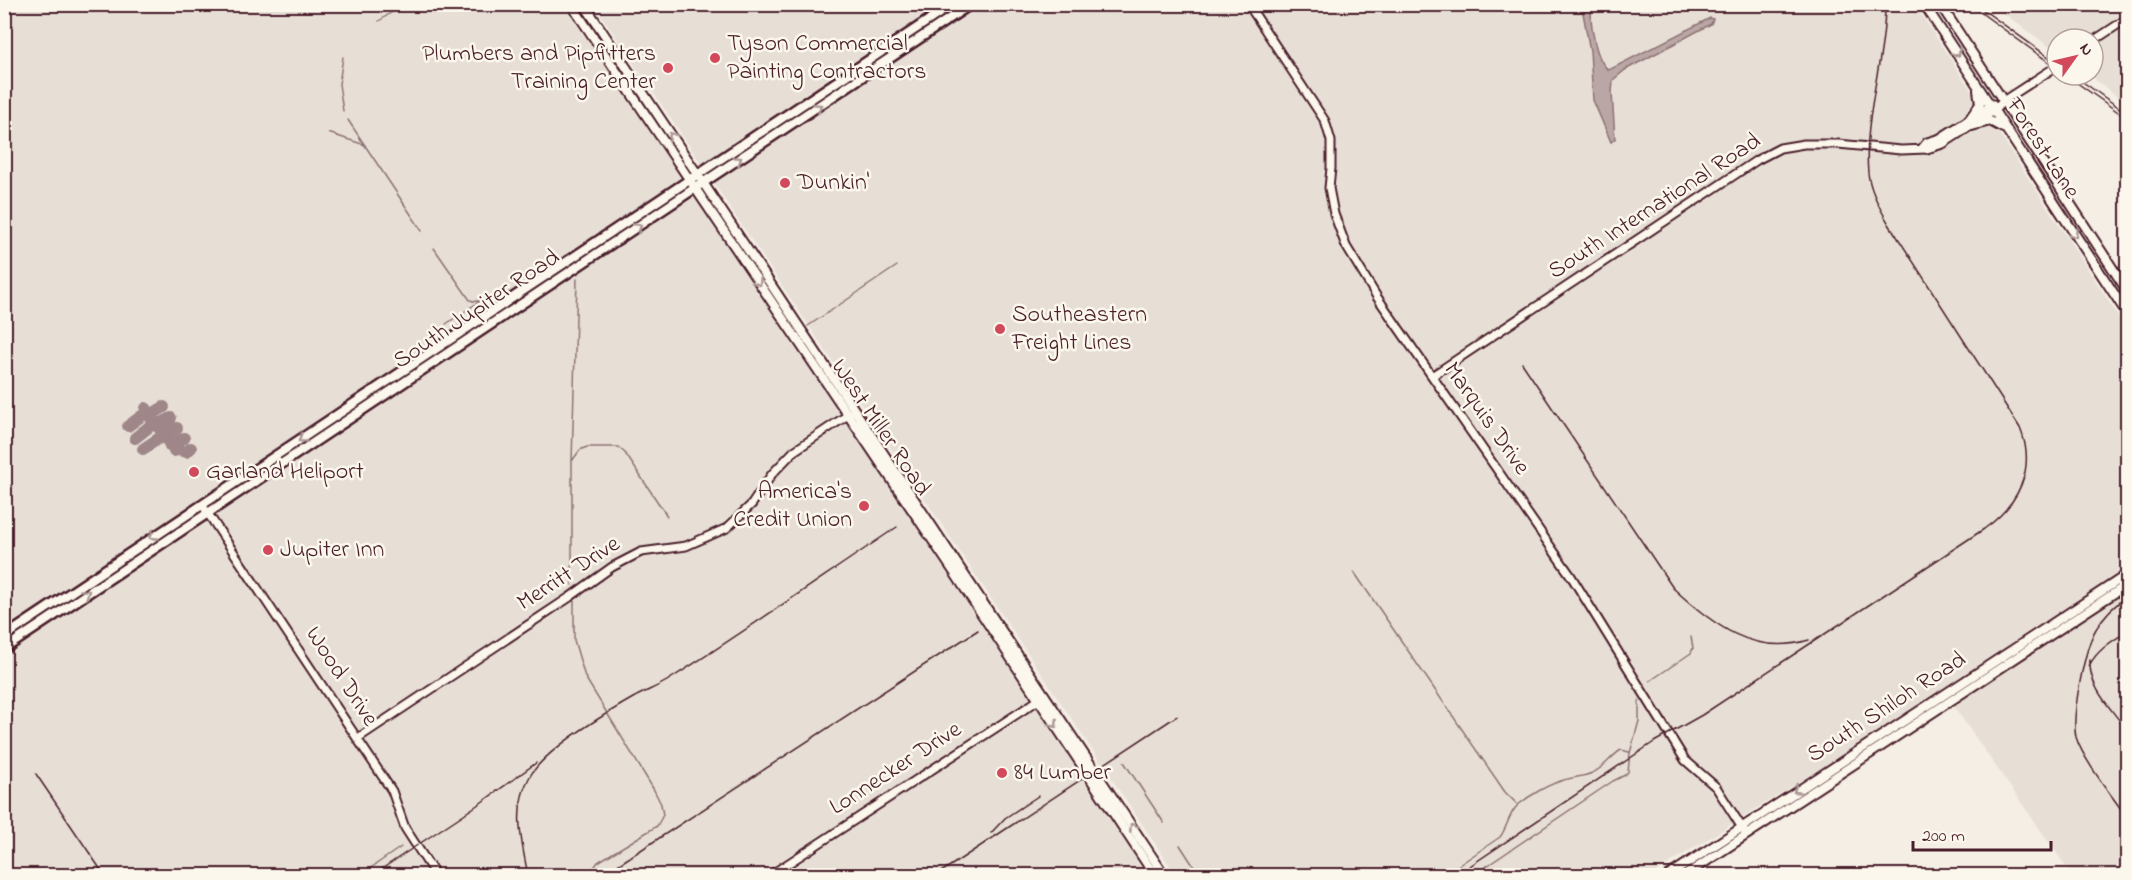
<svg xmlns="http://www.w3.org/2000/svg" width="2132" height="880" font-family="'Indie Flower',sans-serif">
<style>
.built{fill:#e7dfd6}
.water{fill:#baa7a5;stroke:#8d7174;stroke-width:1.5}
.lines{fill:none;stroke-linecap:round;stroke-linejoin:round}
.stream{stroke:#8d7174;stroke-width:1.5}
.taxiway{stroke:#9f8688;stroke-width:12}
.tertiary-casing{stroke:#4a1f2b;stroke-width:11}
.secondary-casing{stroke:#4a1f2b;stroke-width:12}
.primary-casing{stroke:#4a1f2b;stroke-width:13}
.tertiary{stroke:#fbf7ec;stroke-width:7}
.secondary{stroke:#fbf7ec;stroke-width:8}
.primary{stroke:#fbf7ec;stroke-width:8}
.tram{stroke:#4a1f2b;stroke-width:1.5}
.rail{stroke:#4a1f2b;stroke-width:1.5}
.oneway{stroke:#ab9695}
.poi-dot{fill:#d1495b;stroke:#fbf7ec;stroke-width:2}
.labels{text-anchor:middle;dominant-baseline:central;stroke-width:5;stroke-linejoin:round;paint-order:stroke}
.poi-label{font-size:24px;fill:#4a1f2b;stroke:#fbf7ec;text-anchor:start}
.street-label{font-size:24px;fill:#4a1f2b;stroke:#fbf7ec}
</style>
<rect width="100%" height="100%" fill="#f4eee4"/>
<filter id="ink" filterUnits="userSpaceOnUse"><feTurbulence type="fractalNoise" baseFrequency=".0167" numOctaves="2"/><feDisplacementMap in="SourceGraphic" scale="12" xChannelSelector="R" yChannelSelector="G"/><feConvolveMatrix kernelMatrix="1 2 1 2 8 2 1 2 1" color-interpolation-filters="sRGB"/></filter>
<g filter="url(#ink)">
<!-- built -->
<path class="built" d="M5,4L563,5L682,177L5,629Z
M594,5H943L703,166Z
M977,5H1915L2127,329V875H2072L1943,691L1651,875H1176L712,181Z
M1992,5H2127V104L2089,75H2093V39H2057V52Z
M695,192L1152,875L5,876V653Z"/>
<!-- water -->
<path class="water" d="M1585,5H1592C1589,20 1595,61 1609,70L1710,18L1713,19L1711,24L1625,70L1613,80L1612,93L1615,139L1611,142L1593,100L1590,51L1583,13Z"/>
<g class="lines">
<!-- stream -->
<path class="stream" d="M919,4L925,14
M379,21L404,4
M343,57L339,84L343,111
M348,120L422,231
M328,133L365,145
M434,248L470,300C478,303 483,300 489,295
M446,324L480,301
M808,326L897,266
M572,461L580,450L587,447H618L625,453L667,516
M1354,572L1505,792L1518,805
M572,585V462L577,279
M574,601V640L585,677L654,790L661,804L663,815L657,826L598,862L590,873L591,876
M1650,681L1691,653L1693,648L1691,637
M1124,762L1164,823
M1180,845L1200,876
M359,876L401,847
M1443,876L1500,837C1508,827 1508,814 1518,805C1530,795 1549,784 1564,780C1573,777 1583,777 1592,773C1604,768 1610,757 1621,750L1629,752
M1472,876L1613,781L1625,775L1628,772L1630,753L1639,721V700"/>
<!-- taxiway -->
<path class="taxiway" d="M146,408L174,451L178,450L186,452L191,448
M149,416L164,407
M128,426L147,412
M156,426L171,418
M163,436L177,428
M135,438L154,423
M170,446L184,438
M143,449L161,437L162,434"/>
<!-- tertiary casing -->
<g class="tertiary-casing">
<path id="tertiary" d="M1248,4L1325,121L1331,141V168L1329,188L1334,214L1346,246L1377,297L1571,576L1685,760L1716,787L1746,834
M2093,41L2128,18
M1922,148L1927,142L1940,138L1993,104
M1432,376L1757,160L1780,148L1804,144H1838L1901,150L1927,149L1943,144L1994,111L2003,101L2057,66
M203,506L392,791L405,828L436,876
M358,738L570,597L612,567L641,552L686,546L727,528L752,504L772,474L794,451L851,413
M769,876L1043,697"/>
</g>
<!-- secondary casing -->
<g class="secondary-casing">
<path id="secondary" d="M571,4L952,569L1155,876
M584,4L1165,876
M1924,4L2128,315
M1940,4L2128,292
M1968,121L1980,104L1978,90
M1972,126L1990,121L2003,128
M1668,876L2128,574
M1684,876L2128,584"/>
</g>
<!-- primary casing -->
<g class="primary-casing">
<path id="primary" d="M4,637L953,4
M4,649L971,4"/>
</g>
<!-- tertiary -->
<use href="#tertiary" class="tertiary"/>
<!-- secondary -->
<use href="#secondary" class="secondary"/>
<!-- primary -->
<use href="#primary" class="primary"/>
<!-- tram -->
<path class="tram" d="M1975,4L2057,63
M2073,75L2128,114"/>
<!-- rail -->
<path class="rail" d="M1969,4L2057,68
M2066,75L2128,119
M1522,363L1673,588C1712,624 1753,657 1809,640
M2128,596C2114,605 2104,615 2096,629C2085,647 2071,716 2076,737C2083,760 2113,797 2128,819
M2090,660C2088,688 2113,710 2128,732
M2089,666C2097,650 2112,641 2128,631
M36,774L105,876
M991,833L1005,818L1038,796
M371,876L482,802L536,763
M528,876C522,842 512,809 529,778C543,751 605,714 633,698C645,691 658,687 670,679C747,630 821,578 897,527
M601,876L978,630
M935,876L1177,716
M1455,876L1654,742L1702,715L1984,529C2018,505 2037,469 2020,428L1889,224C1880,209 1870,191 1868,173C1863,117 1885,61 1885,4"/>
</g>
<!-- one-way arrows -->
<defs><path id="oneway-chevron" d="M-2-3.5L2.5 0L-2 3.5" fill="none" stroke-width="1.6" stroke-linecap="round" stroke-linejoin="round" transform="scale(1.5)"/></defs>
<g class="oneway">
<use href="#oneway-chevron" transform="translate(1957 53) rotate(56)"/>
<use href="#oneway-chevron" transform="translate(818 107) rotate(-34)"/>
<use href="#oneway-chevron" transform="translate(672 136) rotate(-124)"/>
<use href="#oneway-chevron" transform="translate(738 160) rotate(-34)"/>
<use href="#oneway-chevron" transform="translate(638 227) rotate(-34)"/>
<use href="#oneway-chevron" transform="translate(2074 234) rotate(57)"/>
<use href="#oneway-chevron" transform="translate(758 282) rotate(56)"/>
<use href="#oneway-chevron" transform="translate(302 439) rotate(146)"/>
<use href="#oneway-chevron" transform="translate(153 536) rotate(147)"/>
<use href="#oneway-chevron" transform="translate(86 593) rotate(-34)"/>
<use href="#oneway-chevron" transform="translate(1054 724) rotate(57)"/>
<use href="#oneway-chevron" transform="translate(1797 790) rotate(147)"/>
<use href="#oneway-chevron" transform="translate(1133 827) rotate(-123)"/>
</g>
</g>
<!-- markers -->
<g class="poi-dot">
<circle cx="715" cy="58" r="6"/>
<circle cx="668" cy="68" r="6"/>
<circle cx="785" cy="183" r="6"/>
<circle cx="1000" cy="329" r="6"/>
<circle cx="194" cy="472" r="6"/>
<circle cx="864" cy="506" r="6"/>
<circle cx="268" cy="550" r="6"/>
<circle cx="1002" cy="773" r="6"/>
</g>
<g class="labels">
<!-- poi labels -->
<g class="poi-label">
<text x="727" y="44">Tyson Commercial<tspan x="727" dy="28">Painting Contractors</tspan></text>
<text x="656" y="54" text-anchor="end">Plumbers and Pipfitters<tspan x="656" dy="28">Training Center</tspan></text>
<text x="797" y="183">Dunkin'</text>
<text x="1012" y="315">Southeastern<tspan x="1012" dy="28">Freight Lines</tspan></text>
<text x="206" y="472">Garland Heliport</text>
<text x="852" y="492" text-anchor="end">America's<tspan x="852" dy="28">Credit Union</tspan></text>
<text x="280" y="550">Jupiter Inn</text>
<text x="1014" y="773">84 Lumber</text>
</g>
<!-- street labels -->
<g class="street-label">
<text transform="translate(2042 149) rotate(57)">Forest Lane</text>
<text transform="translate(1655 207) rotate(-33)">South International Road</text>
<text transform="translate(477 310) rotate(-34)">South Jupiter Road</text>
<text transform="translate(1486 419) rotate(55)">Marquis Drive</text>
<text transform="translate(880 428) rotate(56)">West Miller Road</text>
<text transform="translate(569 574) rotate(-33)">Merritt Drive</text>
<text transform="translate(341 677) rotate(57)">Wood Drive</text>
<text transform="translate(1887 708) rotate(-33)">South Shiloh Road</text>
<text transform="translate(896 769) rotate(-33)">Lonnecker Drive</text>
</g>
</g>
<!-- margin -->
<rect width="2132" height="880" fill="none" stroke="#fbf7ec" stroke-width="24"/>
<rect x="12" y="12" width="2108" height="856" fill="none" stroke="#4a1f2b" stroke-width="2" filter="url(#ink)"/>
<!-- north arrow -->
<g transform="translate(2075 57) rotate(56)"><circle r="28" fill="#fbf7ec" stroke="#b4a19f" stroke-width="1.5"/>
<path d="M0-4.5L10 22L0 15L-10 22Z" fill="#d1495b"/>
<text y="-9" font-size="16" font-weight="bold" text-anchor="middle" fill="#4a1f2b">N</text>
</g>
<!-- scale -->
<path d="M1913 841v9h138v-9" fill="none" stroke="#4a1f2b" stroke-width="3"/>
<text x="1922" y="841" font-size="18" fill="#4a1f2b" stroke="#fbf7ec" stroke-width="4.5" paint-order="stroke">200 m</text>
</svg>
